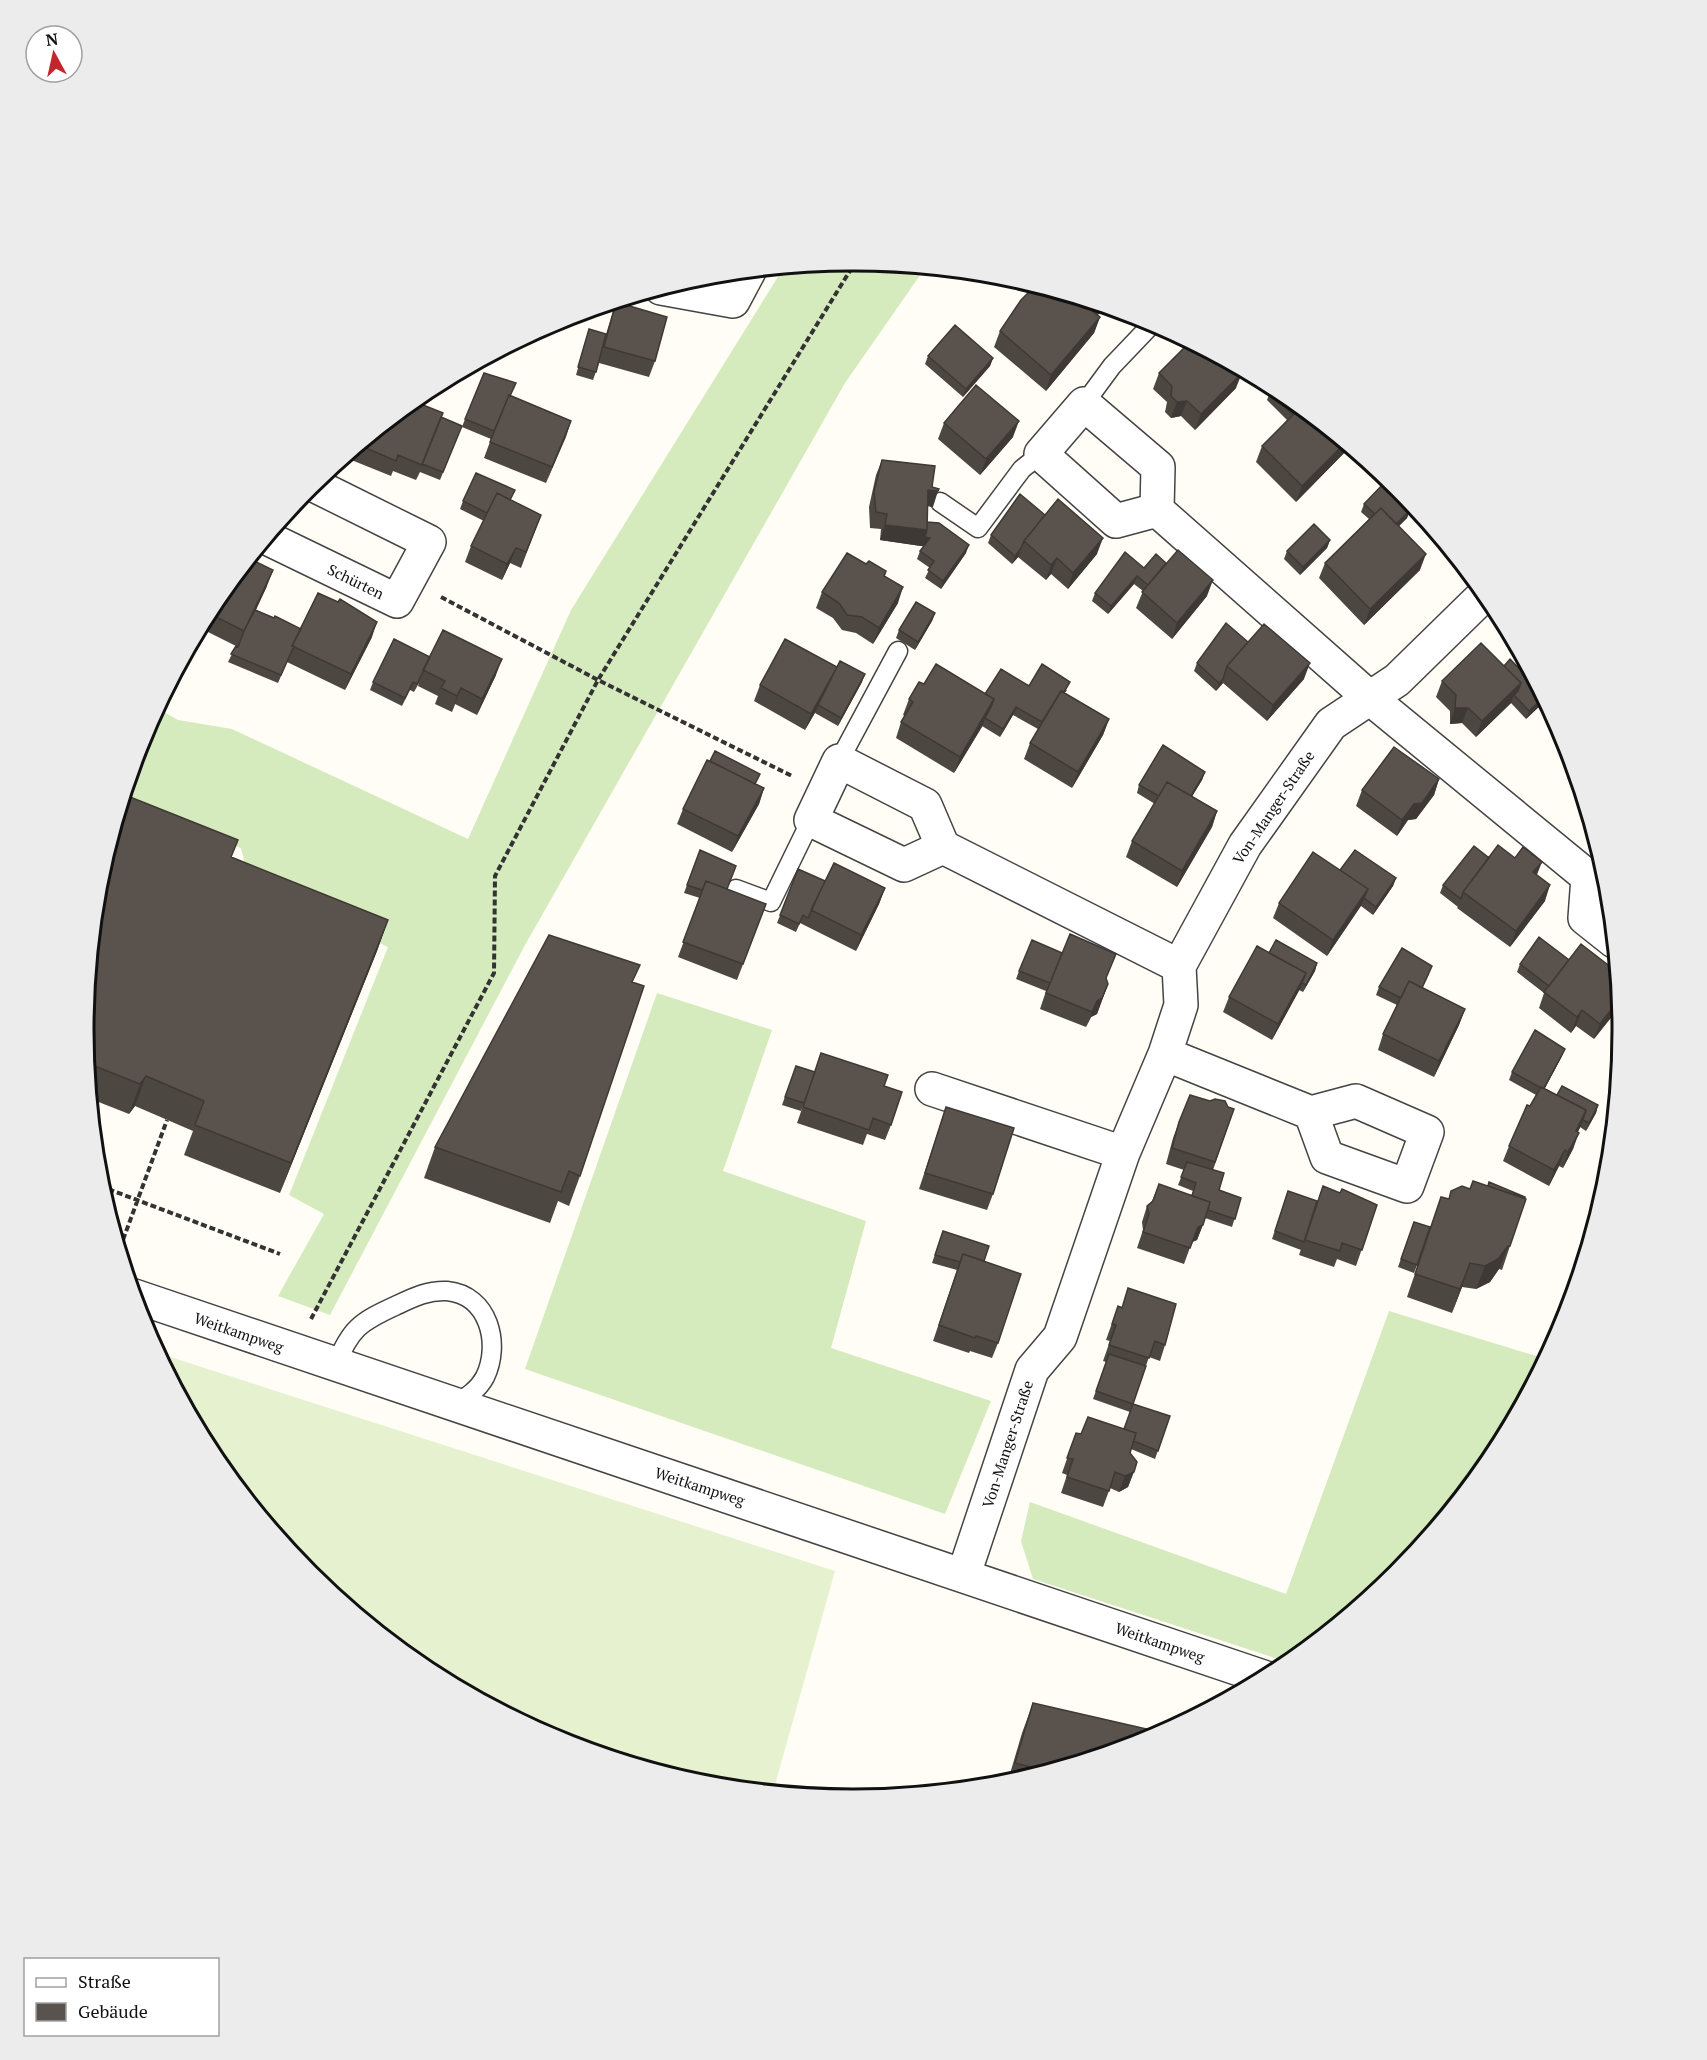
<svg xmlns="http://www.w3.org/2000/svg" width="1707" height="2060" font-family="'PT Serif',serif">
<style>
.grass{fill:#d5ebbd}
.pitch{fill:#e6f2cf}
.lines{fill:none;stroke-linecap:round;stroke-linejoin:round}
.lane-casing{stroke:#444;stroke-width:21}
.street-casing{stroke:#444;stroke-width:36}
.path{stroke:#333;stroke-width:4;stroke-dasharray:6 3;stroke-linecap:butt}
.lane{stroke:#fff;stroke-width:18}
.street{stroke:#fff;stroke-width:33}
.wall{fill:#4d4742}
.shaded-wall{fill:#3f3936}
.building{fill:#5a524d;stroke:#3f3936;stroke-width:1.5}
.labels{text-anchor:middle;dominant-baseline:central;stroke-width:6;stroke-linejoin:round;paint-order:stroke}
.street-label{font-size:15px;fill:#111;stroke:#fff}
.rim{fill:none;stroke:#111;stroke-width:3}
</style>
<rect width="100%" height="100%" fill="#fffdf5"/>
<!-- grass -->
<path class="grass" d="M854,261L925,268L845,383L525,945L330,1315L278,1296L324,1214L289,1195L388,947L250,884L241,848L123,800L143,735L157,708L178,720L232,729L468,839L571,610L784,267Z
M657,993L772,1030L723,1171L866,1221L831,1348L991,1401L945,1514L525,1369Z
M1389,1311L1546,1359L1493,1458L1397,1574L1290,1663L1033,1579L1021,1541L1030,1502L1286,1594Z"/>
<!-- pitch -->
<path class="pitch" d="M158,1353L835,1571L773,1792L703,1785L559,1741L426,1670L309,1574L213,1457Z"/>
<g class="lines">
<!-- lane casing -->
<g class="lane-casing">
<path id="lane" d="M1084,404L1112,366L1154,322
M940,502L978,528L1022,469L1041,454
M839,761L898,651
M736,889L771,902L811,820
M336,1365C350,1329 360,1322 395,1306C412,1298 427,1290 447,1291C489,1295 501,1344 485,1377C478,1390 467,1397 455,1404"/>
</g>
<!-- street casing -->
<g class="street-casing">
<path id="street" d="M661,288L733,301L749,271
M1157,510L1116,521L1041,454L1084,404L1158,467L1157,510L1371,699L1588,877L1606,874
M267,538L397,601L429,542L312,484
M943,847L904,865L811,820L839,761L925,805L943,847L1179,966
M1588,877L1585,918L1614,941
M1165,1054L1311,1113L1356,1101L1427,1132L1407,1186L1327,1157L1311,1113
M932,1089L1123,1153
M134,1296L1266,1678
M964,1574L1032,1370L1060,1337L1123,1153L1165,1054L1181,1005L1179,966L1245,845L1331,724L1397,680L1486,593"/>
</g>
<!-- path -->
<path class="path" d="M441,597L598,680L792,776
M100,1186L280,1254
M120,1248L167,1120
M311,1319L494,973L495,876L598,680L856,261"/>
<!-- lane -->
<use href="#lane" class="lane"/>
<!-- street -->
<use href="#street" class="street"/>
</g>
<!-- wall -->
<path class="wall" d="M616,302L655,361L649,377L599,363L593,380L576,375L589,329L606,334Z
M1099,317H1100L1094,333L1046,391L994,347L1000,331Z
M1184,338L1234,365L1236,388L1195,430L1181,416L1171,418L1165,412L1167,402L1153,389L1159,373L1189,343Z
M928,356L993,358L990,366L963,397L925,364Z
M1270,392L1348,449L1296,502L1256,462L1262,446L1287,420L1267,400Z
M511,396L571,421L546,483L484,458L491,439L462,427L465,419Z
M413,401L441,417L462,426L440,480L420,472L416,480L393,471L391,476L344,457Z
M944,423L1013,437L980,475L938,439Z
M882,460L932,487L933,507L928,506L927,522L966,553L941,589L925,578L930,568L917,559L920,551L924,545L921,546L880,540L881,529L870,528L869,507L876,475Z
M511,500L541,515L521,568L510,563L502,580L465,562L471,546L484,521L460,509L463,501Z
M1364,504L1410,510L1407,518L1399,526L1420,570L1364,625L1319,578L1325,563L1369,519L1361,512Z
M1045,515L1097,554L1068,589L1051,574L1046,580L1018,557L1019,556L1012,564L988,543L991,535Z
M1330,540L1327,548L1300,575L1284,559L1287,551Z
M1166,563L1207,596L1172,639L1136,608L1143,591L1134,584L1108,614L1092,601L1095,593L1144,568Z
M866,564L886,571L885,576L898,603L873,644L856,633L842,630L833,618L816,608L822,592Z
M267,586L256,610L274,618L301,629L372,637L345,690L287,662L278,683L228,662L236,646L200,628L214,602Z
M935,613L932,621L915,650L896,638L899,630Z
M1502,619L1523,658L1498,631Z
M1248,642L1304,679L1267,721L1223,683L1216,691L1194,671L1197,663Z
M430,657L496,675L477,715L455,704L452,712L435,704L438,696L418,686L419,683L414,692L410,690L402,706L370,690L373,682Z
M1504,666L1539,689L1545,699L1543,703L1526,719L1511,703L1476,737L1462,723L1450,724V711L1436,697L1442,681Z
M837,667L862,682L838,726L815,713L816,711L805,730L754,701L760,685Z
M924,684L985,694L1029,686L1067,690L1065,693L1109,719L1103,735L1072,788L1024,759L1030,743L1038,729L1013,715L1000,737L982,726L983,725L954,773L896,738L901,722L905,716L903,715L909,699Z
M1205,772L1202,780L1192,796L1217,811L1212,827L1177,887L1126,857L1132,841L1155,804L1137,793L1139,785Z
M1439,779L1434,795L1416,819L1408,820L1397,836L1356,806L1362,790Z
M756,784L764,788L759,804L732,852L677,824L683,809Z
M700,850L727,889L766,904L737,980L678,957L700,898L684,893Z
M231,857L388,920L377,951L280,1193L184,1155L193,1131L135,1106L129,1114L91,1099L84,1030Z
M1489,858L1537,875L1545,901L1510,947L1457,908L1458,907L1440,893L1443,885Z
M798,869L825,881L885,888L879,904L856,951L800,923L796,932L777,923Z
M1340,870L1396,878L1393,886L1373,915L1361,906L1327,956L1273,918L1279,903Z
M1269,953L1317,963L1315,971L1303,992L1299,990L1272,1040L1223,1012L1229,997Z
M1520,964L1621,1005L1594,1039L1576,1026L1571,1033L1539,1008L1544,993L1517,972Z
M1019,971L1106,979L1108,984L1097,1014L1091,1017L1086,1027L1040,1009L1046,991L1016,979Z
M1429,974L1422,988L1465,1009L1459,1025L1434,1077L1378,1050L1383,1034L1397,1005L1376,995L1379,987Z
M634,983L580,1176L569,1206L558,1201L550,1223L424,1178L435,1147Z
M1562,1056L1545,1088L1557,1095L1598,1105L1596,1113L1586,1131L1580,1127L1578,1132L1573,1149L1563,1168L1559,1166L1549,1186L1503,1161L1509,1146L1536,1095L1509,1080L1512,1072Z
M796,1066L815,1072L884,1086L891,1125L885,1140L867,1134L863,1145L797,1123L812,1080L801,1111L782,1105Z
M946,1107L993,1194L987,1210L919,1189Z
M1228,1107L1234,1109L1213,1170L1219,1190L1241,1198L1232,1227L1205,1218L1197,1240L1192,1242L1184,1264L1137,1248L1143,1230L1142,1222L1147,1206L1152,1201L1159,1184L1191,1196L1193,1191L1178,1185L1184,1170L1166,1164L1173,1138L1179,1122Z
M1288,1191L1317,1201L1301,1250L1272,1239Z
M1441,1197L1448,1199L1510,1246L1502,1270L1499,1269L1490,1282L1476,1289L1462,1287L1452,1313L1407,1297Z
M1317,1202L1377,1205L1356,1266L1337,1259L1334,1267L1299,1255Z
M1414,1222L1417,1265L1414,1273L1398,1267Z
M943,1231L984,1261L998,1343L992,1358L970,1351L969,1353L933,1341L957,1270L932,1263Z
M1118,1306L1122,1307L1165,1345L1160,1361L1149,1357L1130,1412L1093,1399L1106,1362L1103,1361L1110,1341L1106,1340Z
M1170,1416L1155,1459L1131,1449L1130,1453L1137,1462L1128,1487L1119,1492L1110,1488L1103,1507L1061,1493L1067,1475L1062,1473L1076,1433L1081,1434L1124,1429Z
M1033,1703L1148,1741L1007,1784L1022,1733Z"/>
<!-- shaded-wall -->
<path class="shaded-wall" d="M1100,317L1094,333L1046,391L1051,375Z
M993,358L990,366L963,397L966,389Z
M1242,373L1236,388L1195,430L1201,414Z
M1187,401L1181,416L1171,418L1177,402Z
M571,421L566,437L546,483L552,467Z
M1019,421L1013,437L980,475L986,459Z
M1345,443L1350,446L1348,449L1296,502L1302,486Z
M928,490L938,491L933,507L922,505Z
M1410,510L1407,518L1388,537L1391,529Z
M885,525L927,530L930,538L927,546H921L880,540Z
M1103,538L1097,554L1068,589L1073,573Z
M1330,540L1327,548L1300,575L1303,567Z
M969,545L966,553L941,589L943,581Z
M516,548L510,563L502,580L507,564Z
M1021,548L1019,556L1012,564L1015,556Z
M1426,554L1420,570L1364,625L1370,609Z
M1057,558L1051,574L1046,580L1051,565Z
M273,570L267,586L238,647L244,631Z
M1137,576L1134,584L1108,614L1111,606Z
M1213,580L1207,596L1172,639L1177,623Z
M903,587L898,603L873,644L879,628Z
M935,613L932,621L915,650L918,642Z
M377,622L372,637L345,690L351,674Z
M502,659L496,675L477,715L482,699Z
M1310,663L1304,679L1267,721L1273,705Z
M837,667L816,711L805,730L811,714Z
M865,674L862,682L838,726L841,718Z
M1223,679L1222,682L1223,683L1216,691L1219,683Z
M1521,683L1516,697L1514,695L1511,703L1476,737L1482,721Z
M461,688L452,712L457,696Z
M1544,697L1545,699L1543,703L1526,719L1529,711Z
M994,699L989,715L985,718L983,725L954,773L960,757Z
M1016,707L1013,715L1000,737L1003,729Z
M1455,708H1468L1462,723L1450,724Z
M1109,719L1103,735L1072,788L1078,772Z
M1205,772L1202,780L1184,810L1187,802Z
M1439,779L1434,795L1416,819L1408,820L1397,836L1402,820L1414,804Z
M764,788L759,804L732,852L738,836Z
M1217,811L1212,827L1177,887L1182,871Z
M1542,862L1536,877L1533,872Z
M1396,878L1393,886L1373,915L1376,907Z
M1550,885L1545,901L1510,947L1516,931Z
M885,888L879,904L856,951L861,935Z
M1368,889L1362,904L1327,956L1333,940Z
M388,920L377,951L280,1193L291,1163Z
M1317,963L1315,971L1303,992L1306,985Z
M1306,973L1300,989L1272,1040L1278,1024Z
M1108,984L1097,1014L1091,1017L1086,1027L1097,1001Z
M1620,998L1621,1005L1594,1039L1600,1024Z
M1465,1009L1459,1025L1434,1077L1439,1061Z
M1582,1010L1576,1026L1571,1033L1577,1017Z
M1565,1049L1562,1056L1540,1097L1543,1089Z
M146,1076L135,1106L129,1114L140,1084Z
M1598,1105L1596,1113L1586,1131L1589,1123Z
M1586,1110L1581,1126L1570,1146L1576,1131Z
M1579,1133L1573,1149L1563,1168L1568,1152Z
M1565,1150L1559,1166L1549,1186L1554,1170Z
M1203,1225L1197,1240L1192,1242L1198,1227Z
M1508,1246L1499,1269L1490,1282L1476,1289L1485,1266Z
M1470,1263L1462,1287L1452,1313L1460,1289Z
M1134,1472L1128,1487L1119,1492L1125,1476Z"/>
<!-- building -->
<path class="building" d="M1036,285L1077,298L1100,317L1051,375L1000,331L1021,300Z
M1077,298L1099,304L1103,308L1097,315Z
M616,302L667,317L655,361L604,347Z
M955,325L993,358L966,389L928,356Z
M589,329L606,334L596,372L578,367Z
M1190,342L1234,365L1242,373L1201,414L1187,401L1177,402L1171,396L1172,386L1159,373Z
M484,373L516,383L510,396L509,395L494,431L465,419Z
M976,385L1019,421L986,459L944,423Z
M1275,387L1281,390L1301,407L1293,415L1270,392Z
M509,395L571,421L552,467L490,442Z
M413,401L443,413L422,465L398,455L396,461L359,445Z
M1301,407L1345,443L1302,486L1262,446Z
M441,417L462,426L443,472L422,464Z
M882,460L935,466L932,487L939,489L938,491L928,490L927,530L885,525L887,514L876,512L874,491Z
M476,473L515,490L510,500L497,493L487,513L463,501Z
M1385,482L1410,510L1396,524L1381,508L1375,514L1364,504Z
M497,493L541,515L526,552L516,548L507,564L471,546Z
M1020,494L1045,515L1024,541L1021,548L1015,556L991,535Z
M1058,499L1103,538L1073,573L1057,558L1051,565L1024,541Z
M1381,508L1426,554L1370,609L1325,563Z
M927,522L939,523L969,545L943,581L928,570L934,561L920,551L930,538L925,537L927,530Z
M1314,524L1330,540L1303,567L1287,551Z
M1178,550L1213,580L1177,623L1142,592Z
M1125,552L1144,568L1156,554L1166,563L1148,585L1137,576L1111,606L1095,593Z
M847,553L866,564L869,561L886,571L884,576L903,587L879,628L862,617L847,615L839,603L822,592Z
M250,559L273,570L244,631L208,613L214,602Z
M318,593L338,602L340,599L377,622L351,674L292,646Z
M916,602L935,613L918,642L899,630Z
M255,610L274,618L275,616L301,629L292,646H294L281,675L231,654L236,646L238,647L244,631Z
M1226,623L1248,642L1227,666L1223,679L1219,683L1197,663Z
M1264,624L1310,663L1273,705L1227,666Z
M443,630L502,659L482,699L461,688L457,696L441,688L445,681L423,670Z
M394,639L430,657L417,684L413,682L405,698L373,682Z
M785,639L837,667L811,714L760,685Z
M1481,643L1521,683L1482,721L1468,708H1455L1456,695L1442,681Z
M1510,659L1539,689L1544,697L1529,711L1514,695L1518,691L1521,683L1504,666Z
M840,661L865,674L841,718L818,705Z
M936,664L994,699L960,757L901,722L913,702L909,699L919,682L924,684Z
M1042,664L1070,682L1064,692L1061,691L1042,722L1016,707L1003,729L985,718L991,707L994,699L985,694L1001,669L1029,686Z
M1061,691L1109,719L1078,772L1030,743Z
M1163,745L1205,772L1191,796L1167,782L1159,796L1139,785Z
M1394,747L1439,779L1422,803L1414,804L1402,820L1362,790Z
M715,751L760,774L755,784L710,761Z
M707,760L764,788L738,836L683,809Z
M1167,782L1217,811L1182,871L1132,841Z
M125,795L238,840L231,857L388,920L291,1163L195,1125L204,1101L146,1076L140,1084L87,1063L84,1030L99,880Z
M1498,845L1515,858L1523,847L1542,862L1533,872L1550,885L1516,931L1463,892Z
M1474,846L1489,858L1463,892L1461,899L1443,885Z
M700,850L736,866L727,889L706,881L702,890L687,885Z
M1355,850L1396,878L1376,907L1364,898L1368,889L1340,870Z
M1313,852L1368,889L1333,940L1279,903Z
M834,863L885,888L861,935L811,910Z
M798,869L825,881L808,918L803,915L799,924L780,915Z
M706,881L766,904L743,964L683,942Z
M1070,934L1116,954L1106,978L1108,984L1102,998L1097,1001L1092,1012L1046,993Z
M549,935L640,965L632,982L644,986L580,1176L569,1171L561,1192L435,1147Z
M1539,937L1569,960L1549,986L1520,964Z
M1032,940L1062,953L1050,983L1019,971Z
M1276,940L1317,963L1306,985L1302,983L1306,973L1269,953Z
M1581,944L1617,972L1620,998L1600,1024L1582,1010L1577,1017L1544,992Z
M1257,946L1306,973L1278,1024L1229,997Z
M1402,948L1432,966L1422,988L1409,981L1401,998L1379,987Z
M1409,981L1465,1009L1439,1061L1383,1034Z
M1535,1030L1565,1049L1544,1088L1541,1087V1088L1512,1072Z
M821,1053L888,1075L884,1086L902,1092L891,1125L873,1118L869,1130L803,1107Z
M796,1066L815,1072L804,1103L785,1097Z
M1562,1086L1598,1105L1589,1123L1583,1120L1586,1110L1557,1095Z
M1541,1087L1586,1110L1576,1131L1579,1133L1568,1152L1565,1150L1554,1170L1509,1146L1527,1105L1530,1106Z
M1190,1095L1210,1101L1215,1099L1225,1101L1228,1107L1234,1109L1215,1162L1172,1148L1179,1122Z
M946,1107L1014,1128L993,1194L925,1173Z
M1187,1162L1224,1173L1219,1190L1241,1198L1235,1219L1208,1210L1210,1202L1192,1196L1196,1183L1181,1177Z
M1473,1181L1526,1199L1510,1246H1508L1498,1259L1485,1266L1470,1263L1460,1289L1415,1274L1441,1197L1449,1199L1451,1191L1462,1186L1470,1189Z
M1489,1182L1525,1197V1198L1488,1186Z
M1159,1184L1210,1202L1203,1225L1198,1227L1190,1248L1143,1232L1149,1214L1147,1206L1153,1201Z
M1323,1186L1340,1193L1342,1189L1377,1205L1362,1250L1342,1243L1340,1251L1305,1240Z
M1288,1191L1317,1201L1304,1242L1275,1231Z
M1414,1222L1430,1227L1417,1265L1401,1259Z
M943,1231L989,1246L984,1261L963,1254L960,1262L935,1255Z
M963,1254L1021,1274L998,1343L976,1336L975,1338L939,1325Z
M1128,1288L1176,1304L1165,1345L1155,1341L1149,1358L1109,1345L1116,1325L1112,1324L1118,1306L1122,1308Z
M1109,1354L1146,1366L1133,1404L1096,1391Z
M1133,1404L1170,1416L1158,1451L1134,1441L1136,1433L1124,1429Z
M1088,1417L1136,1433L1130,1453L1137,1462L1134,1472L1125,1476L1115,1472L1109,1491L1067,1477L1073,1459L1067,1458L1076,1433L1081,1434Z
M1033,1703L1164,1733L1148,1741L1047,1771L1015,1763Z"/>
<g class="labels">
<!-- street labels -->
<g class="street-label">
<text transform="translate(356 581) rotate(26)">Schürten</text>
<text transform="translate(1273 807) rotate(-56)">Von-Manger-Straße</text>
<text transform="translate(239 1332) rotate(19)">Weitkampweg</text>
<text transform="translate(1007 1444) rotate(-72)">Von-Manger-Straße</text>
<text transform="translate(700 1486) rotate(18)">Weitkampweg</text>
<text transform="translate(1160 1642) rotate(19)">Weitkampweg</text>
</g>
</g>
<!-- crop -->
<path d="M0 0H1707V2060H0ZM94 1030a759 759 0 1 1 1518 0a759 759 0 1 1-1518 0Z" fill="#ececec" fill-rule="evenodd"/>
<path class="rim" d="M94 1030a759 759 0 1 1 1518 0a759 759 0 1 1-1518 0Z"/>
<!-- legend -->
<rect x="24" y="1958" width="195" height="78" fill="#ffffff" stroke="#a0a0a0" stroke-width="1.5"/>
<rect x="36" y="1978" width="30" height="9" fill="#ffffff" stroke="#a0a0a0" stroke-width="1.5"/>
<text x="78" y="1988" font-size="18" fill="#111111">Straße</text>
<rect x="36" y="2003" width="30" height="18" fill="#5a524d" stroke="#a0a0a0" stroke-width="1.5"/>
<text x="78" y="2018" font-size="18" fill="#111111">Gebäude</text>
<!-- north arrow -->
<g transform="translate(54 54) rotate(352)"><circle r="28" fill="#ffffff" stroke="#a0a0a0" stroke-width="1.5"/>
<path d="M0-4.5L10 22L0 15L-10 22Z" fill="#c4262e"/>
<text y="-9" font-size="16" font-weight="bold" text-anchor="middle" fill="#111111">N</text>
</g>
</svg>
